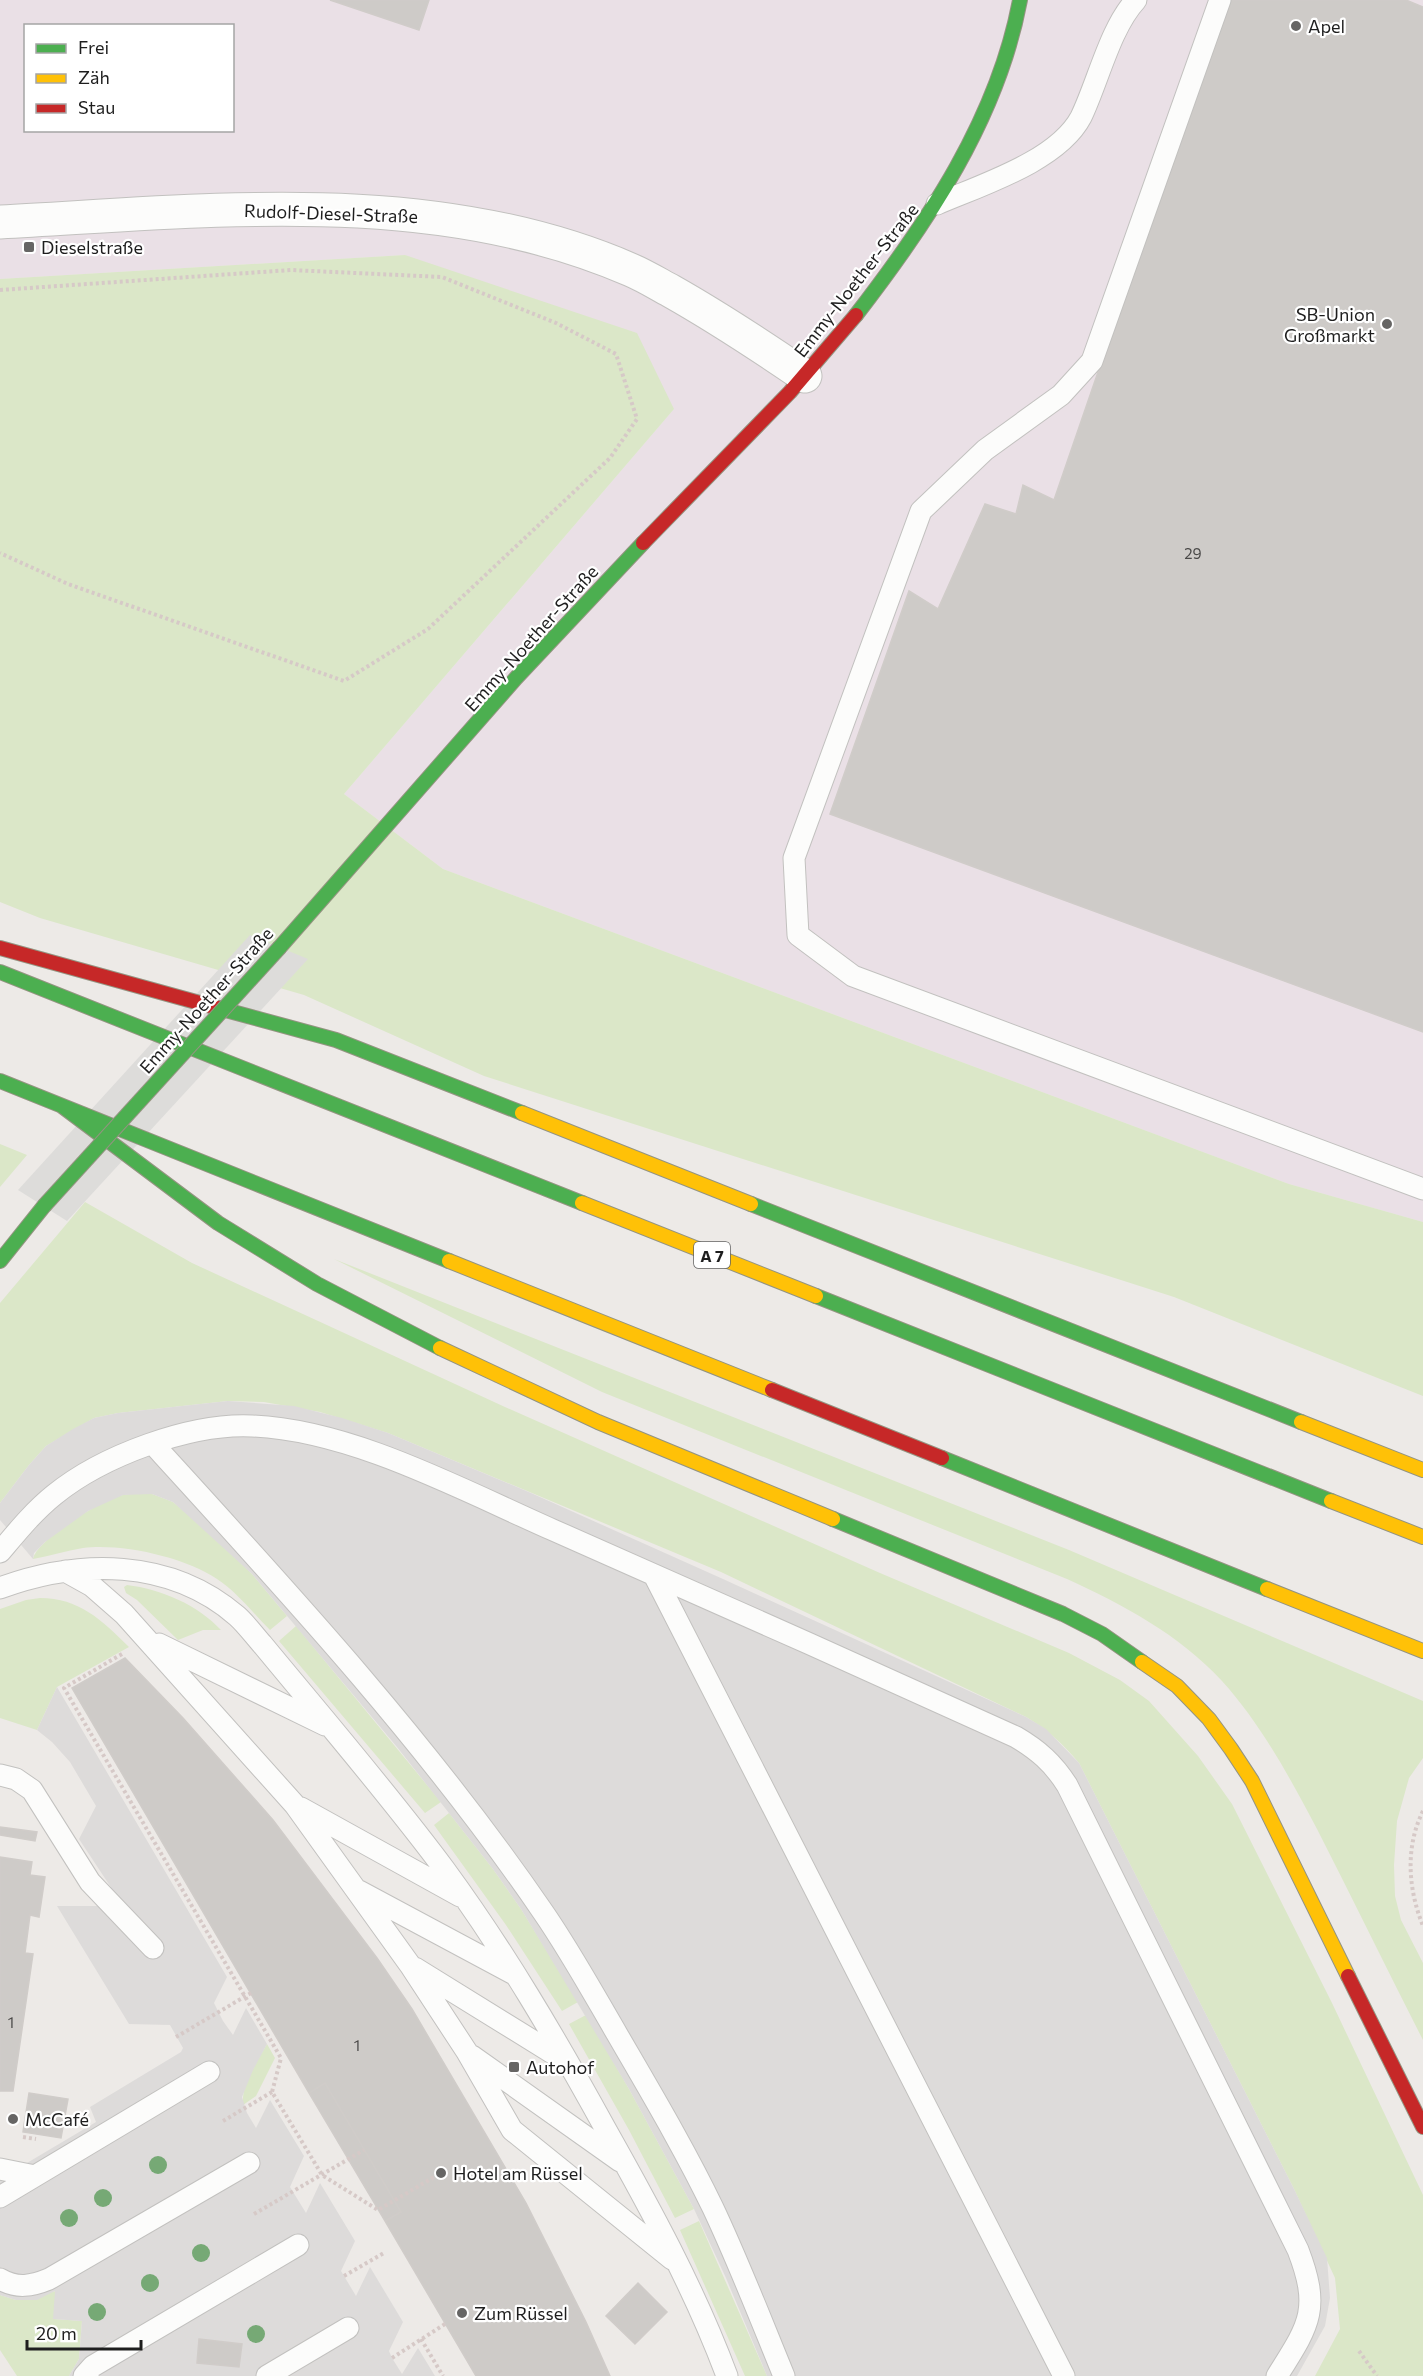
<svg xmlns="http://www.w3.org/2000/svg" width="1423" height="2376" font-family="Commissioner,sans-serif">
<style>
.industrial{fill:#eae0e6;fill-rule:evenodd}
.grass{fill:#dbe7c8}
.parking{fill:#dddbda}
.pier{fill:#dddcda}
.building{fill:#cecbc8;stroke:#d0ccc9;stroke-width:1.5}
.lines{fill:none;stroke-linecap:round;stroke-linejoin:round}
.lane-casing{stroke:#c2c1bf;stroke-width:23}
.street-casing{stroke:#c2c1bf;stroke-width:35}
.fast-casing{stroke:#949481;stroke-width:16}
.slow-casing{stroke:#949481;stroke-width:16}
.jam-casing{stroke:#949481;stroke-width:16}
.path{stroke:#d6c9c7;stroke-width:4;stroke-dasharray:3 3;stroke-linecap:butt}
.lane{stroke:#fcfcfb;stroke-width:21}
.street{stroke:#fcfcfb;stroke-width:33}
.fast{stroke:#4caf50;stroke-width:14}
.slow{stroke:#ffc107;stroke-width:14}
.jam{stroke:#c62828;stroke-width:14}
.fast-bridge-casing{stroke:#949481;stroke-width:16;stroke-linecap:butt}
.fast-bridge{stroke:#4caf50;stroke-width:14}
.tree{fill:#76a975}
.poi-dot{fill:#666564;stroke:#fff;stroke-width:2}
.labels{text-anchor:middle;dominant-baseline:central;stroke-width:4.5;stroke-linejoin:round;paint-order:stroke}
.number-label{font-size:15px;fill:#4a4948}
.shield{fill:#fff;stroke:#626262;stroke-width:1.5}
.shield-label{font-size:16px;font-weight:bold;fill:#1e1e1e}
.poi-label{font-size:18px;fill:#1e1e1e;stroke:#fff;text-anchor:start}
.street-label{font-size:18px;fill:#1e1e1e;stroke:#fff}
</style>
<rect width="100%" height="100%" fill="#edeae7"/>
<!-- industrial -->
<path class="industrial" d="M0,0H1423V1222L1289,1184L443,869L344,794L674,409L405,255L0,279ZM26,26H232V130H26Z"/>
<!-- grass -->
<path class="grass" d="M405,255L637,333L674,409L344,794L443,869L1289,1184L1423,1222V1396L1174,1297L484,1076L304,995L40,918L0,902V279Z
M0,1144L27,1155L0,1187Z
M85,1202L192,1263L505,1407L880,1573L1069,1653L1120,1680L1149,1701L1198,1756L1232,1804L1332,2003L1423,2195V2376H1315L1340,2329L1335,2278L1294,2189L1079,1763C1063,1744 1047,1729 1026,1717L721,1572L388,1433L320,1412L264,1402L228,1401L118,1413L94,1418L46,1446L29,1465L0,1503V1303Z
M334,1259L1069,1550L1423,1701V1758L1409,1778L1397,1821L1394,1865L1395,1896L1401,1920L1423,1963V2040C1387,1970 1353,1899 1317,1829C1290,1778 1261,1724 1222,1681C1180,1635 1122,1604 1067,1579L602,1392Z
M152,1494L173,1502L202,1526L252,1574L287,1616L270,1630C253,1613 237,1592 217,1579C185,1557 121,1543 83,1548C66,1551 49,1556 33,1559C37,1539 103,1499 123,1495C132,1493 143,1494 152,1494Z
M127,1585C161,1589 198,1605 221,1630H203L178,1640L137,1600L126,1593L124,1587Z
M40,1598C79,1598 102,1620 129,1647L57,1687L37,1730L0,1718V1609L26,1600Z
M296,1626L441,1802L425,1813L279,1641Z
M449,1813L493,1869L521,1909L578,2002L562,2011L506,1925L434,1825Z
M586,2015L629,2089L694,2209L675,2218L629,2130L569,2024Z
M267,2044L275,2058L256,2096L243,2105C241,2084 257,2061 267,2044Z
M699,2221L767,2376H745L680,2230Z
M56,2291L54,2319L82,2321L79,2359L69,2376H17L0,2350V2295L16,2300Z"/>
<!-- parking -->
<path class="parking" d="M228,1401L294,1406L342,1418L388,1433L531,1493L723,1579L1026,1717L1046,1729L1079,1763L1294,2189L1327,2258L1330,2298L1325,2326L1297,2376H767L726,2278L694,2209L629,2089L521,1909L493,1869L397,1747L252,1574L173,1502L152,1494L123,1495L88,1511L45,1542L34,1553L33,1559L0,1520V1503L29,1465L46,1446L73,1429L94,1418L118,1413Z
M57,1687L227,1977L214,2003L223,2021L233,2035L246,2008L267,2044L253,2070L242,2097L247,2113L256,2128L270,2100L304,2156L290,2187L306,2213L320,2183L355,2241L341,2271L356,2296L370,2267L403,2322L389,2351L392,2358L402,2374L418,2348L435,2376H69L79,2359L82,2321L53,2319L55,2291L37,2300H16L0,2295V2179L96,2122L90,2107L181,2052L183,2048L170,2025L129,2024L57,1906H98L120,1901L79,1839L96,1806L70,1762L52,1742L37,1730Z"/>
<!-- pier -->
<path class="pier" d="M250,935L308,959L67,1221L18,1190Z"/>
<!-- building -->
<path class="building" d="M330,0H429L419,30Z
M1226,0H1406L1423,7V1032L830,814L909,591L938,609L985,504L1016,514L1023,485L1054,500Z
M125,1658L183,1718L273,1820L377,1958L412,2009L526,2203L586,2322L610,2376H476L385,2221L401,2212L325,2083L309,2093L72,1688Z
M0,1827L37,1832L35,1841L0,1835Z
M0,1857L32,1862L30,1875L45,1877L39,1917L30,1915L25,1953L33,1954L13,2091H0Z
M325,2083L401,2212L385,2221L309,2093Z
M29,2093L68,2099L61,2138L23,2132Z
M638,2283L667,2312L635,2344L606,2316Z
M199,2339L242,2344L239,2367L197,2363Z"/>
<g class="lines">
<!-- lane casing -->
<g class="lane-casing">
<path id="lane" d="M1220,0L1092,361L1061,395L985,450L921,511L794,858L798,935L853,976L1423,1189
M937,204C981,185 1058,161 1081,117C1098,82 1110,28 1136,0
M153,1444C290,1594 428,1744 543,1912C570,1951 593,1993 617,2034C650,2091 684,2148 713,2208C739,2263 761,2320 784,2376
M0,1552C17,1532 33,1512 54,1495C102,1456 190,1423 252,1426C352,1430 462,1490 553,1530C708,1598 862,1667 1016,1737C1038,1750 1053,1763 1067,1785L1298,2250C1321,2310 1309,2325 1277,2376
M65,1571L92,1586L124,1614L295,1805L410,1965L467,2052L512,2130L672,2259
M654,1575L1064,2376
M0,1588C79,1559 170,1558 237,1616C246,1624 254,1635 262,1644C323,1718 387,1792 445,1870C505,1952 556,2039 605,2128C650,2208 695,2290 727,2376
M159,1644L325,1725
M0,1775L16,1779L32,1790L90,1882L153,1948
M301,1808L460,1896
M359,1891L514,1974
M415,1968L567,2062
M472,2056L620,2161
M0,2169L35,2176
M0,2197L209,2072
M0,2279C17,2289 32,2286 49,2279L249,2163
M84,2376L93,2366L298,2245
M267,2376L348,2328"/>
</g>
<!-- street casing -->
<g class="street-casing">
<path id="street" d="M0,222C209,211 434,184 631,270C645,276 658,284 671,291C717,317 761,346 805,376"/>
</g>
<!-- fast casing -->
<g class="fast-casing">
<path id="fast" d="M856,315C928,222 998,118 1020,0
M280,947L516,678L643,543
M0,972L582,1203
M218,1008L336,1040L522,1113
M0,1081L449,1261
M62,1106L218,1223L317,1284L440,1348
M751,1204L1301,1422
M0,1261L44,1206
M816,1296L1331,1501
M942,1458L1267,1589
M833,1519L1063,1614L1102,1634L1142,1662"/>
</g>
<!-- slow casing -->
<g class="slow-casing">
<path id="slow" d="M522,1113L751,1204
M582,1203L816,1296
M449,1261L772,1390
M440,1348L598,1422L833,1519
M1301,1422L1423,1470
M1331,1501L1423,1537
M1267,1589L1423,1651
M1142,1662L1177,1686L1209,1719L1231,1749L1252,1781L1348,1976"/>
</g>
<!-- jam casing -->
<g class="jam-casing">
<path id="jam" d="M643,543L790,392L856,315
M0,948L218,1008
M772,1390L942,1458
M1348,1976L1423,2127"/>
</g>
<!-- path -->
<path class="path" d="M0,290L291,270L442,277L556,323L616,354L637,419L610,458L428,629L344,681L68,584L0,553
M122,1654L64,1688L281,2058L272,2092L322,2175L378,2210L441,2173
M1423,1811C1405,1847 1408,1889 1423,1926
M176,2037L251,1993
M223,2121L272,2092
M23,2137L36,2139
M254,2214L364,2150
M344,2276L384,2253
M421,2339L443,2376
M1359,2351L1377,2376
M392,2358L445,2324"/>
<!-- lane -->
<use href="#lane" class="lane"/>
<!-- street -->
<use href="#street" class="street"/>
<!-- fast -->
<use href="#fast" class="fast"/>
<!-- slow -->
<use href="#slow" class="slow"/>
<!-- jam -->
<use href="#jam" class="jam"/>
<!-- fast-bridge casing -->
<g class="fast-bridge-casing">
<path id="fast-bridge" d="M44,1206L280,947"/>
</g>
<!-- fast-bridge -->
<use href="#fast-bridge" class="fast-bridge"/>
</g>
<!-- trees -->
<g class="tree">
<circle cx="158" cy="2165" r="9"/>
<circle cx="103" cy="2198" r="9"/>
<circle cx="69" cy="2218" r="9"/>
<circle cx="201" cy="2253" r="9"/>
<circle cx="150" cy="2283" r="9"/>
<circle cx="97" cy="2312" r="9"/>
<circle cx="256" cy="2334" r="9"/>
</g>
<!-- markers -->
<g class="poi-dot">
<circle cx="1296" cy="26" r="6"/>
<rect x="23" y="241" width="12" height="12" rx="3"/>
<circle cx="1387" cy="324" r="6"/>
<rect x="508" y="2061" width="12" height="12" rx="3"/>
<circle cx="13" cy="2119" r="6"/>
<circle cx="441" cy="2173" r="6"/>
<circle cx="462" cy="2313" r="6"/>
</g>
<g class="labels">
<!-- number labels -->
<g class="number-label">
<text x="1193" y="553">29</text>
<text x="11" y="2022">1</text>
<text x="357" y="2045">1</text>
</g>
<!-- shield labels -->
<rect class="shield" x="694" y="1242" width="36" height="26" rx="4.5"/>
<g class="shield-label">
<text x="712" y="1255">A 7</text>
</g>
<!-- poi labels -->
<g class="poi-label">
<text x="1308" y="26">Apel</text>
<text x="41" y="247">Dieselstraße</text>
<text x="1375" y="314" text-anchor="end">SB-Union<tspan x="1375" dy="21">Großmarkt</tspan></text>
<text x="526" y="2067">Autohof</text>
<text x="25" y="2119">McCafé</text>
<text x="453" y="2173">Hotel am Rüssel</text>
<text x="474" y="2313">Zum Rüssel</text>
</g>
<!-- street labels -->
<g class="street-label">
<text transform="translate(331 213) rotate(2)">Rudolf-Diesel-Straße</text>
<text transform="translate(856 280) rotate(-52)">Emmy-Noether-Straße</text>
<text transform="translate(531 638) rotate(-48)">Emmy-Noether-Straße</text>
<text transform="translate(206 1000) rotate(-48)">Emmy-Noether-Straße</text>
</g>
</g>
<!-- legend -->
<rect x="24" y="24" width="210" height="108" fill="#ffffff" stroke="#a5a5a5" stroke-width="1.5"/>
<rect x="36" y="44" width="30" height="9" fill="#4caf50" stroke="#a5a5a5" stroke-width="1.5"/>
<text x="78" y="54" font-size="18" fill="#1e1e1e">Frei</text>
<rect x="36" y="74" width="30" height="9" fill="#ffc107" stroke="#a5a5a5" stroke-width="1.5"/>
<text x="78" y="84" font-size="18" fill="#1e1e1e">Zäh</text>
<rect x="36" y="104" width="30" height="9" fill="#c62828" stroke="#a5a5a5" stroke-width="1.5"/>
<text x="78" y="114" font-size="18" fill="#1e1e1e">Stau</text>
<!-- scale -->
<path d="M27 2340v9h114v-9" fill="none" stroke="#1e1e1e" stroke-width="3"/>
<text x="36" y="2340" font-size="18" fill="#1e1e1e" stroke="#ffffff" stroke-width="4.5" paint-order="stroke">20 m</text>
</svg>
